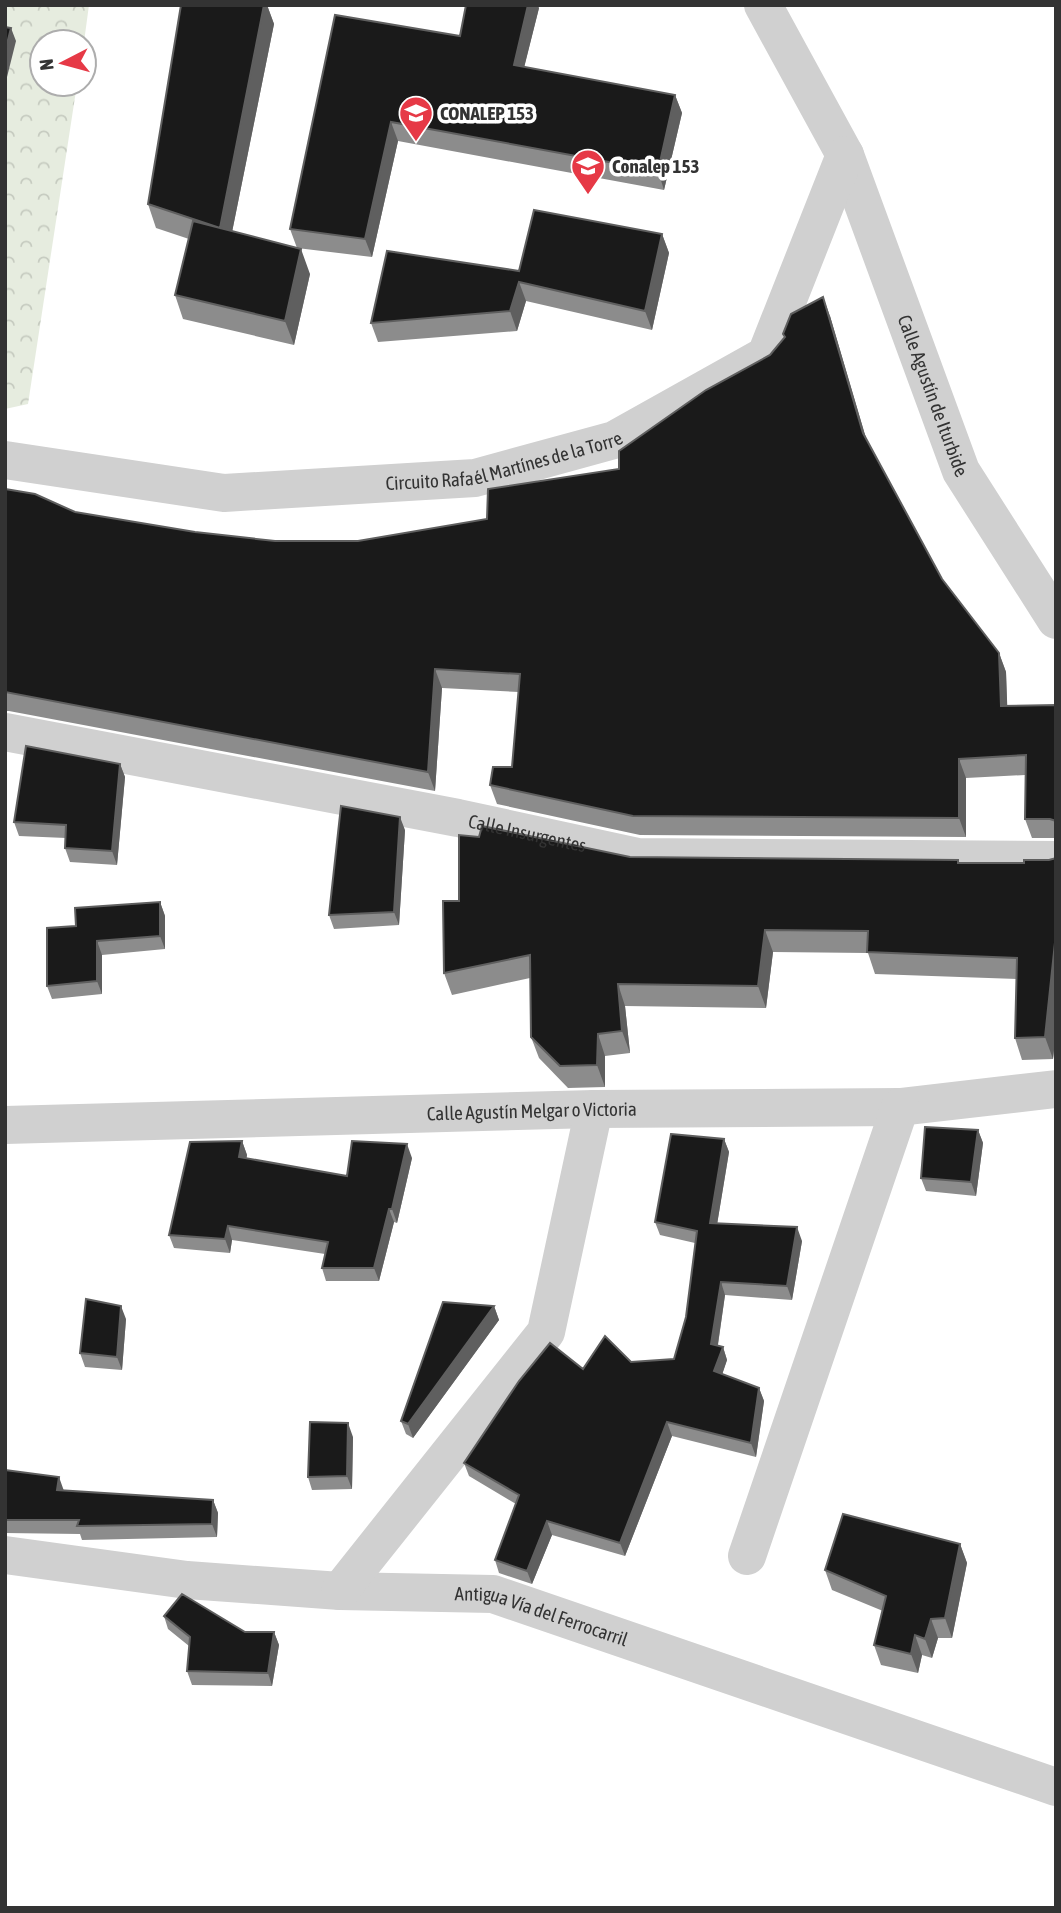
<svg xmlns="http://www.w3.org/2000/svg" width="1061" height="1913" font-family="'Asap Condensed',sans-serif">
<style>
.park{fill:url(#park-crowns)}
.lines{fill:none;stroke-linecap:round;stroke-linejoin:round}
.minor{stroke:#d0d0d0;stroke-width:38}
.wall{fill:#8c8c8c}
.shaded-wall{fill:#5f5f5f}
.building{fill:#1a1a1a;stroke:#5f5f5f;stroke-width:2}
.labels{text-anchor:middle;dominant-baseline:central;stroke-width:7;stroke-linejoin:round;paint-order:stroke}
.poi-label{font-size:19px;font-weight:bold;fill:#333;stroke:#fff;text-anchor:start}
.street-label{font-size:19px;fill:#333;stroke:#fff}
</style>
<defs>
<pattern id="park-crowns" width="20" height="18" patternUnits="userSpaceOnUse" patternTransform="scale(1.75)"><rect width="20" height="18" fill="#e6ecdf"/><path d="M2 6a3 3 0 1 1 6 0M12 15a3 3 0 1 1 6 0" fill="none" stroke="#c6cbc0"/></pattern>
</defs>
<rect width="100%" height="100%" fill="#fff"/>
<!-- park -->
<path class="park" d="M5,5H89L84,42H42V84H77L28,404L5,409Z"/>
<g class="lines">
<!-- minor -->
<g class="minor">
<path id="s1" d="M763,5L845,155L961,471L1056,620"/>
<path id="s2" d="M5,460L224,493L475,478L614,440L766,355L845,155"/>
<path id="s3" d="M5,732L458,818L638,857L1056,860"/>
<path id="s4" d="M5,1125L594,1109L900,1107L1056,1089"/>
<path id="s5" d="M5,1555L187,1580L340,1591L493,1594L1056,1787"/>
<path d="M747,1556L900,1107"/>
<path d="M340,1591L546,1332L594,1109"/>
</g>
</g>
<!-- wall -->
<path class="wall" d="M181,5H267L274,24L232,232L310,274L294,345L183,319L175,295L189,239L156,228L148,204Z
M466,5H537L539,8L524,67L675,95L682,113L664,190L398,141L372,257L297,248L290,229L460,36Z
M662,234L669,253L652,330L526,301L517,331L378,342L371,323L519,271Z
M830,316L866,438L942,579L999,653L1006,672L1007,706L1056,705V838H1032L1025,819V775L966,778V837L640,835L497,804L490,785L512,767L519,692L442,688L435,791L9,711H5V489L75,512L195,532L275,541H358L487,519L619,469L770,355Z
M120,764L125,777L117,865L70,862L65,848L66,838L19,836L14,822Z
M405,830L399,925L334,929L329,915Z
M630,857L959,863H1024L1056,858V1032L1053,1059L1022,1060L1015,1038L1017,979L875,974L868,953L773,952L766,1008L625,1006L630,1053L605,1056V1087L568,1088L539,1058L531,1037L530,978L452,995L444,973L459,901Z
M160,902L165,916V949L102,955V994L52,999L47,986L76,926Z
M978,1130L983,1143L976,1196L926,1191L921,1178Z
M724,1139L729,1152L717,1224L802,1241L792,1300L725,1295L718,1345L723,1347L727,1360L722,1374L759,1388L764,1401L756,1457L672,1436L625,1556L552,1535L532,1584L499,1573L495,1560L516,1504L469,1476L464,1463L583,1369L631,1362L674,1359L686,1317L695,1243L660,1235L655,1222Z
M242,1141L247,1155L246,1159L347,1176L412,1158L397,1223L394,1222L379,1281H326L322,1268L325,1254L232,1240L230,1253L174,1248L169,1235Z
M494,1306L499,1320L413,1438L406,1434L401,1421Z
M126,1319L122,1370L85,1367L80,1353Z
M353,1437L352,1489L312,1490L308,1477Z
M5,1470L64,1491L213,1500L218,1513L217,1537L82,1540L80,1534L5,1533Z
M960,1544L967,1563L952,1638H938L932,1658L922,1655L918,1673L881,1665L874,1645L883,1611L832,1590L825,1570Z
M164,1616L245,1632H274L279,1645L272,1686L192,1685L187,1671L189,1646L168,1629Z"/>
<!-- shaded-wall -->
<path class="shaded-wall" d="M264,5H267L274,24L228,252L220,228Z
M528,5H537L539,8L520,84L514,65Z
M11,28L16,41L5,85V52Z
M675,95L682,113L664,190L658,171Z
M391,122L398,141L372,257L365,239Z
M662,234L669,253L652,330L645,311Z
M301,249L310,274L294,345L285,321Z
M519,282L526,301L517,331L510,311Z
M823,297L830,316L870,452L863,433Z
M999,653L1006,672L1008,726L1001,706Z
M435,669L442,688L435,791L428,772Z
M959,759L966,778V837L959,818Z
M120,764L125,777L117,865L112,851Z
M400,817L405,830L399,925L394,912Z
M160,902L165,916V949L160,936Z
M765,930L773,952L766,1008L758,986Z
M1056,933V1032L1053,1059L1045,1037Z
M97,941L102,955V994L97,981Z
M618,984L625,1006L630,1053L622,1031Z
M598,1034L605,1056V1087L597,1065Z
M978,1130L983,1143L976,1196L971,1182Z
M724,1139L729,1152L715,1237L710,1223Z
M242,1141L247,1155L244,1171L239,1157Z
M407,1144L412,1158L397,1223L392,1209Z
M389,1209L394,1222L379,1281L374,1268Z
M228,1226L232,1240L230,1253L225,1239Z
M797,1227L802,1241L792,1300L787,1286Z
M721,1282L725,1295L716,1357L711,1344Z
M121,1306L126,1319L122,1370L117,1357Z
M494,1306L499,1320L413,1438L408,1424Z
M723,1347L727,1360L719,1384L714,1371Z
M759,1388L764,1401L756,1457L751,1443Z
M667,1422L672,1436L625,1556L620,1543Z
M348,1423L353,1437L352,1489L347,1476Z
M59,1477L64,1491L57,1490Z
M213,1500L218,1513L217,1537L212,1524Z
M547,1521L552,1535L532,1584L527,1571Z
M960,1544L967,1563L952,1638L945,1618Z
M931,1619L938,1638L932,1658L925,1639Z
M274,1632L279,1645L272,1686L268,1673Z
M915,1635L922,1655L918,1673L911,1654Z"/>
<!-- building -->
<path class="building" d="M181,5H264L220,228L148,204Z
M466,5H528L514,65L675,95L658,171L391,122L365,239L290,229L335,15L460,36Z
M5,27L11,28L5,52Z
M534,210L662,234L645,311L519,282L510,311L371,323L387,251L519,271Z
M193,221L301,249L285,321L175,295Z
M823,297L863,433L942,579L999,653L1001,706L1056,705V821L1050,819H1025L1026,755L959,759V818L633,816L490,785L493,767H512L520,674L435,669L428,772L5,692V489L35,494L75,512L195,532L275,541H358L487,519L488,489L619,469V451L706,390L770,355L785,337L783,334L791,314Z
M26,746L120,764L112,851L65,848L66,825L14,822Z
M341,806L400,817L394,912L329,915Z
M482,826L630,857L958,860V863H1024V860H1049L1056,858V933L1045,1037L1015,1038L1017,958L867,952L868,931L765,930L758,986L618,984L622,1031L598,1034L597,1065L560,1066L531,1037L530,955L444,973L443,901H459V835L479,837Z
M160,902V936L97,941V981L47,986V928L76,926L75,908Z
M925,1127L978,1130L971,1182L921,1178Z
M671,1134L724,1139L710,1223L797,1227L787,1286L721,1282L711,1344L723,1347L714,1371L759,1388L751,1443L667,1422L620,1543L547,1521L527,1571L495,1560L519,1495L464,1463L519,1381L550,1343L583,1369L605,1336L631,1362L674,1359L686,1317L697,1231L655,1222Z
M242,1141L239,1157L347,1176L352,1141L407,1144L392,1209H389L374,1268H322L328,1242L228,1226L225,1239L169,1235L190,1142Z
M86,1299L121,1306L117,1357L80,1353Z
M443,1302L494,1306L408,1424L401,1421Z
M310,1422L348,1423L347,1476L308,1477Z
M5,1470L59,1477L57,1490L213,1500L212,1524L77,1526L79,1520H5Z
M843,1514L960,1544L945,1618L931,1619L925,1639L915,1635L911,1654L874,1645L886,1596L825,1570Z
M182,1594L245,1632H274L268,1673L187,1671L190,1637L164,1616Z"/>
<!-- icons -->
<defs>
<g id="school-pin" transform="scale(1.75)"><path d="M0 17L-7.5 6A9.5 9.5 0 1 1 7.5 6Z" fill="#e63946" stroke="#fff"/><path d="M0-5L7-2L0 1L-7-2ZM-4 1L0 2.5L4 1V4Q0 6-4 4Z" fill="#fff"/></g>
</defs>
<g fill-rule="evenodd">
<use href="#school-pin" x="416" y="113"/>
<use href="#school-pin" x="588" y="166"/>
</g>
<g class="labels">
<!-- poi labels -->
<g class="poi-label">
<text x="440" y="113">CONALEP 153</text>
<text x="612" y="166">Conalep 153</text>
</g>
<!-- street labels -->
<g class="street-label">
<text stroke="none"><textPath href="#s1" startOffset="427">Calle Agustín de Iturbide</textPath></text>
<text stroke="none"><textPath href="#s2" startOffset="504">Circuito Rafaél Martínes de la Torre</textPath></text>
<text stroke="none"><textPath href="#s3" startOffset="532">Calle Insurgentes</textPath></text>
<text stroke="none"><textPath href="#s4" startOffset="527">Calle Agustín Melgar o Victoria</textPath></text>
<text stroke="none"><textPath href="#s5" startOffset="542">Antigua Vía del Ferrocarril</textPath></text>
</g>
</g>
<!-- border -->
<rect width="1061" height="1913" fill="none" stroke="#333333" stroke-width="14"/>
<!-- north arrow -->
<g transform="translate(63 63) rotate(264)"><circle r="33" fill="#ffffff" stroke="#adadad" stroke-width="2"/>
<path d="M0-5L12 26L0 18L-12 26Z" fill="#e63946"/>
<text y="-10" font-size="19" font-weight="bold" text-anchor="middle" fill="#333333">N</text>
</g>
</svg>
